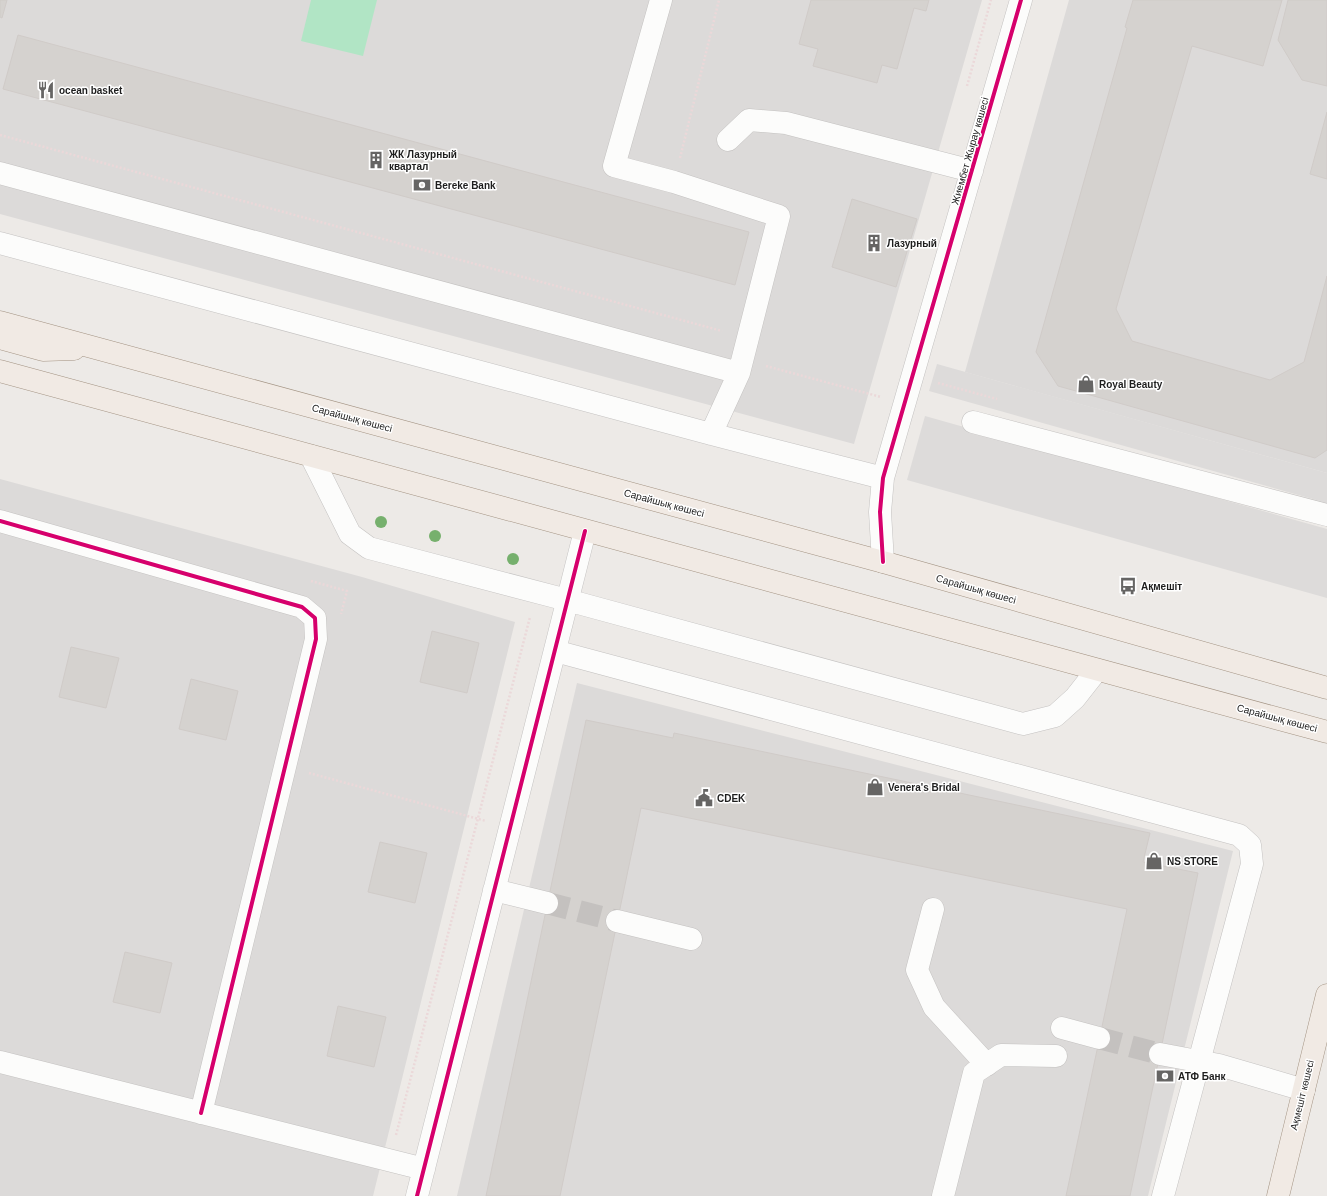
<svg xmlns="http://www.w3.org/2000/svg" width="1327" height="1196" font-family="Helvetica,sans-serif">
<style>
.residential{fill:#dcdad9}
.pitch{fill:#b1e5c5}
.parking{fill:#dddbda}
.building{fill:#d5d2cf;stroke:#d0cbc8}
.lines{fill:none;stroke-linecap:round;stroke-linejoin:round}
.minor-tunnel{stroke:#c4c1bf;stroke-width:22;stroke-dasharray:22 11;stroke-linecap:butt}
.minor-casing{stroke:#c4c2c1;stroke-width:23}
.major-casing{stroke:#a39383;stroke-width:23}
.path{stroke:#ebd8d9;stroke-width:2.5;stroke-dasharray:2 2;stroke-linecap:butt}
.minor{stroke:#fcfcfb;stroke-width:22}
.major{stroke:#f1eae4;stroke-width:22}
.cycleway-casing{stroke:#fff;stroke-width:6}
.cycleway{stroke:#d6006c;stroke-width:4}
.tree{fill:#76b06d}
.labels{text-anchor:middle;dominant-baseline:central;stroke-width:3;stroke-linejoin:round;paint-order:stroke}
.poi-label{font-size:10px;font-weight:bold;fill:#1e1e1e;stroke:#fff;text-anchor:start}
.street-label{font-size:10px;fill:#1e1e1e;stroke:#fff}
</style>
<rect width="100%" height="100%" fill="#edeae7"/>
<!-- residential -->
<path class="residential" d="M0,0H982L854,444L0,214Z
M1069,0H1327V473L965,372Z
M0,479L362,577L515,622L373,1196H0Z
M577,683L1233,851L1148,1196H457Z"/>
<!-- pitch -->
<path class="pitch" d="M311,0H377L363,56L301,41Z"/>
<!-- parking -->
<path class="parking" d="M937,364L1327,473V503L929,391Z
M925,416L1327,529V598L907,480Z"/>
<!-- building -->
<path class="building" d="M0,0H7L2,18L0,17Z
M811,0H929L926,11L914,8L897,69L882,65L877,83L813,66L818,49L799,44Z
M1133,0H1282L1263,66L1192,46L1116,309L1132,341L1270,380L1304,362L1327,276V450L1315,458L1058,386L1036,352L1127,28L1125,27Z
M1288,0H1327V86L1302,80L1278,40Z
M18,35L749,232L735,285L3,89Z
M1327,112V179L1310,174Z
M852,199L917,219L896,287L832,267Z
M432,631L479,643L467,693L420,682Z
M71,647L119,658L106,708L59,697Z
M191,679L238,691L226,740L179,729Z
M586,720L673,738L674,733L1150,833L1143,862L1198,873L1130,1196H1066L1127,909L641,808L560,1196H486Z
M380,842L427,853L415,903L368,892Z
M125,952L172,963L160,1013L113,1002Z
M338,1006L386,1017L374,1067L327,1056Z"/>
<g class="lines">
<!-- minor-tunnel -->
<path class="minor-tunnel" d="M547,903L617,921
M1099,1038L1160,1054"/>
<!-- minor casing -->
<g class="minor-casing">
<path id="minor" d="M661,0L614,166L674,182L779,216L739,373L711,434
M728,140L749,120L786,123L972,171
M0,173L739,373
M0,243L711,434L883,478
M973,422L1327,515
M311,456L350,534L369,548L567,600L1023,724L1055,716L1075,698L1097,670
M0,521L302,607L315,618L316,639L201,1113
M883,562L880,512L883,478L1021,0
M555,651L1239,835L1250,845L1252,864L1163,1196
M494,890L547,903
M933,909L917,970L934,1007L987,1065
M617,921L691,939
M1062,1028L1099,1038
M1160,1054L1219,1065L1304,1090
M0,1062L424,1169
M417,1196L585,531
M943,1196L974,1073L1001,1055L1056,1056"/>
</g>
<!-- major casing -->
<g class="major-casing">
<path id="major" d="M0,322L883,562L1327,688
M0,338L43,350L74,349
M0,371L1327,732
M1278,1196L1327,995"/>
</g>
<!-- path -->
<path class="path" d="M967,86L991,0
M0,135L722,331
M680,158L719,0
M766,366L881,397
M938,383L997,399
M311,581L347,591L341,614
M309,773L486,821
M396,1135L530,617"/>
<!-- minor -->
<use href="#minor" class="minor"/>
<!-- major -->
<use href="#major" class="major"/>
<!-- cycleway casing -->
<g class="cycleway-casing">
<path id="cycleway" d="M0,521L302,607L315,618L316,639L201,1113
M883,562L880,512L883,478L1021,0
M417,1196L585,531"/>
</g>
<!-- cycleway -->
<use href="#cycleway" class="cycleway"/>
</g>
<!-- trees -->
<g class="tree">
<circle cx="381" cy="522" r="6"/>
<circle cx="435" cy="536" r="6"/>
<circle cx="513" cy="559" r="6"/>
</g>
<!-- icons -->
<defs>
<g id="restaurant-bare" transform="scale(1.38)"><path d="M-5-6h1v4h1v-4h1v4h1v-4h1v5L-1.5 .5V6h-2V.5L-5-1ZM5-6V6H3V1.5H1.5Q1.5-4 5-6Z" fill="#666564" stroke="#fff" stroke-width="2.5" paint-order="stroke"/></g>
<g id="building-bare" transform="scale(1.38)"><path d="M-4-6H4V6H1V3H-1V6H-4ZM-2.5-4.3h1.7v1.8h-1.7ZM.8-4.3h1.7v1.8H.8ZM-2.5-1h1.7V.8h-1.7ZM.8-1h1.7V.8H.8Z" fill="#666564" stroke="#fff" stroke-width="2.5" paint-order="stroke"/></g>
<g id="bank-bare" transform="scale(1.38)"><path d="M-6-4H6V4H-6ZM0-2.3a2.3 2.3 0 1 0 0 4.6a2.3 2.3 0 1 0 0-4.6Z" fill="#666564" stroke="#fff" stroke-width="2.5" paint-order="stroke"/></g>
<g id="shop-bare" transform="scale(1.38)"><path d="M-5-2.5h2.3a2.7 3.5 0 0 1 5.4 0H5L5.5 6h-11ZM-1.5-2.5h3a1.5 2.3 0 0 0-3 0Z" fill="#666564" stroke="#fff" stroke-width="2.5" paint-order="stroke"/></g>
<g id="bus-bare" transform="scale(1.38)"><path d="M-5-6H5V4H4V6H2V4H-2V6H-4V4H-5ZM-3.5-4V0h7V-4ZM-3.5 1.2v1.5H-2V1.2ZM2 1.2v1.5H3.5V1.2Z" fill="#666564" stroke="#fff" stroke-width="2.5" paint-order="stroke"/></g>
<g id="civic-bare" transform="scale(1.38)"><path d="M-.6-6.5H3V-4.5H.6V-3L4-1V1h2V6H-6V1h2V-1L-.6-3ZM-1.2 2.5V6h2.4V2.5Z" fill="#666564" stroke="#fff" stroke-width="2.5" paint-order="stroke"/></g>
</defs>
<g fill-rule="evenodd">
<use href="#restaurant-bare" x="46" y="90"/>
<use href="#building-bare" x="376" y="160"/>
<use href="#bank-bare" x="422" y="185"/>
<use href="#building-bare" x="874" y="243"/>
<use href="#shop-bare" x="1086" y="384"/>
<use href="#bus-bare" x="1128" y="586"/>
<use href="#shop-bare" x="875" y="787"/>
<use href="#civic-bare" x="704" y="798"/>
<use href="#shop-bare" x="1154" y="861"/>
<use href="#bank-bare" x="1165" y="1076"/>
</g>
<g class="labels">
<!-- poi labels -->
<g class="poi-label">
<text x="59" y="90">ocean basket</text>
<text x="389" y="154">ЖК Лазурный<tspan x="389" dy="12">квартал</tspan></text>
<text x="435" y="185">Bereke Bank</text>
<text x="887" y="243">Лазурный</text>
<text x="1099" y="384">Royal Beauty</text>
<text x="1141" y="586">Ақмешіт</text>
<text x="888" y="787">Venera's Bridal</text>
<text x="717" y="798">CDEK</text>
<text x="1167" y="861">NS STORE</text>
<text x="1178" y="1076">АТФ Банк</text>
</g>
<!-- street labels -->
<g class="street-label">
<text transform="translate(970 151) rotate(-74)">Жиембет Жырау көшесі</text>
<text transform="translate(352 418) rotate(15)">Сарайшық көшесі</text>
<text transform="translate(664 503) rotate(15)">Сарайшық көшесі</text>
<text transform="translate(976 589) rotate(16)">Сарайшық көшесі</text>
<text transform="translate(1277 718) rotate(15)">Сарайшық көшесі</text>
<text transform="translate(1302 1095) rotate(-76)">Ақмешіт көшесі</text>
</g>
</g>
</svg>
